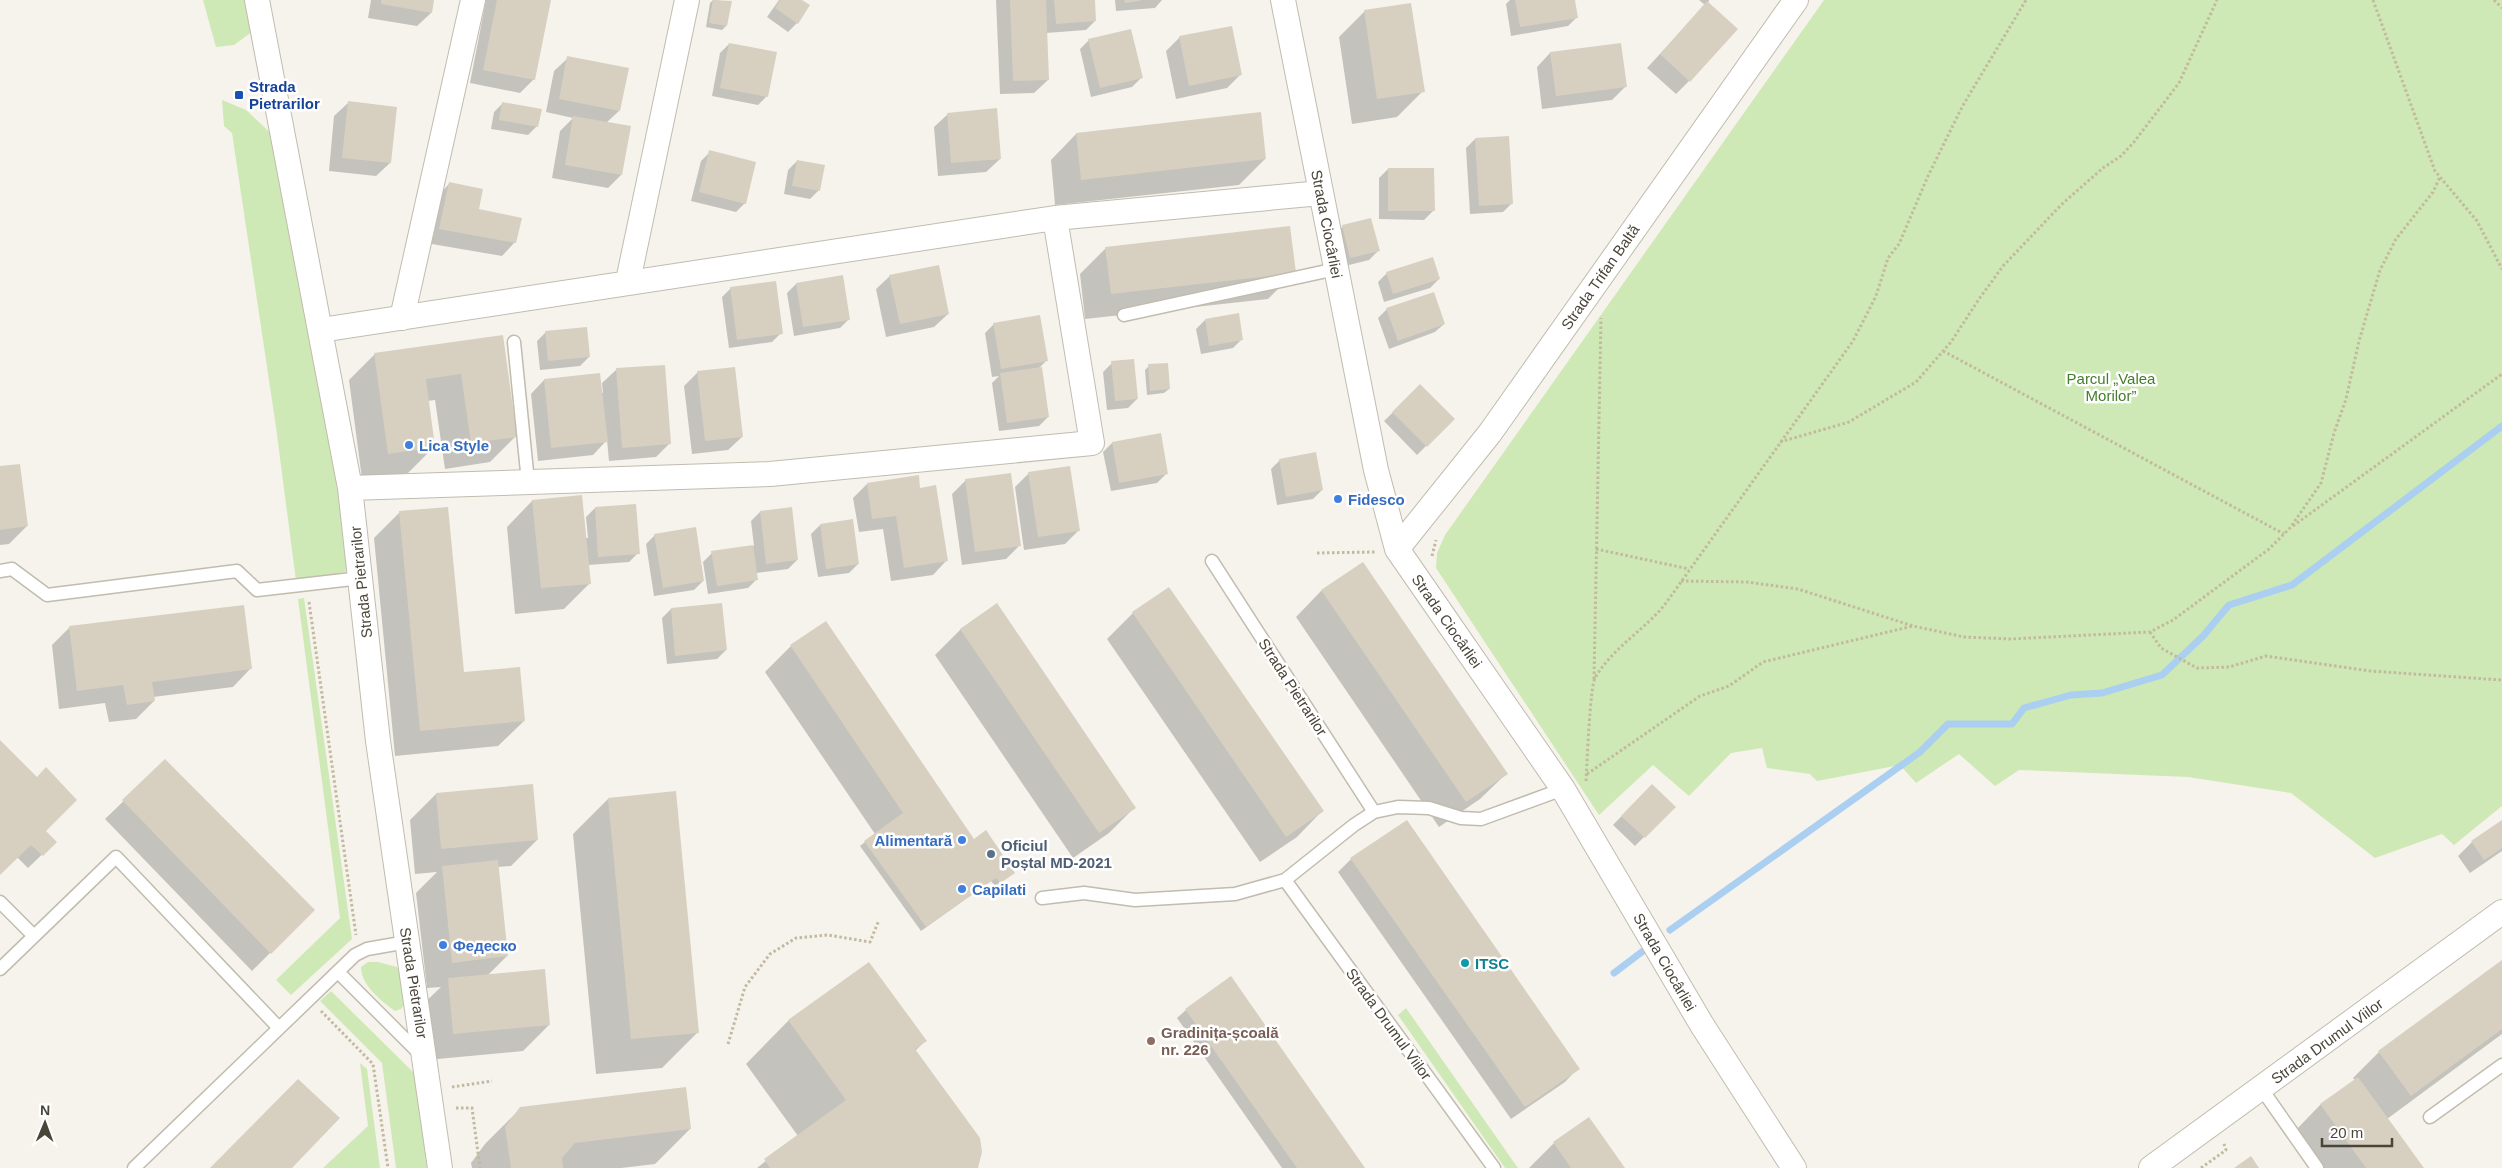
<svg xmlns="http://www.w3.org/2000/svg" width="2502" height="1168" font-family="Arial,sans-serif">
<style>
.green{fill:#cee9b5}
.shadow{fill:#0003}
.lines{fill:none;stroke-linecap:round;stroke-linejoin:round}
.stream{stroke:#aacff1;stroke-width:7}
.building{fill:#d7d0c1}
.service-casing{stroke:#c1bcae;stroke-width:15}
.minor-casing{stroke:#c1bcae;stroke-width:26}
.path{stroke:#c3b99f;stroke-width:3;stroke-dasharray:2.5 2.5;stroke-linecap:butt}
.service{stroke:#fff;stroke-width:12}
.minor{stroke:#fff;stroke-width:24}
.transit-dot{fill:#1a4fb4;stroke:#fff;stroke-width:2}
.shop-dot{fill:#3f7fe0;stroke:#fff;stroke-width:2}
.service-dot{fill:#5c6f8a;stroke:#fff;stroke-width:2}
.culture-dot{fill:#0f9aa8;stroke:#fff;stroke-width:2}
.education-dot{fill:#8d6e63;stroke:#fff;stroke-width:2}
.labels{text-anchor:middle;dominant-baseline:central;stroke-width:5;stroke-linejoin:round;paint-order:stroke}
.transit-label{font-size:15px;font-weight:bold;fill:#164399;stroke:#fff;text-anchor:start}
.street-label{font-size:15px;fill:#4a4539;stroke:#fff}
.park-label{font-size:15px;fill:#447d2b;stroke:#fff}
.shop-label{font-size:15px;font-weight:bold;fill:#366cbe;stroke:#fff;text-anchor:start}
.service-label{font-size:15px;font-weight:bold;fill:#4e5e75;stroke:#fff;text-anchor:start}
.culture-label{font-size:15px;font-weight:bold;fill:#0d838f;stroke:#fff;text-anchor:start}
.education-label{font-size:15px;font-weight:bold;fill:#785e54;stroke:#fff;text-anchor:start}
</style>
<rect width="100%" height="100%" fill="#f6f3ec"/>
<!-- green -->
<path class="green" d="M203,0H251L256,29L234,45L216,47Z
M1824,0H2502V806L2454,845L2442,834L2375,858L2291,793L2188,777L2019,770L1995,786L1959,754L1916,783L1900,765L1817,781L1810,774L1767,768L1762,748L1731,753L1689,796L1653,765L1599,815L1436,568L1437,553L1445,535Z
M222,100L246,110L276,138L284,171L349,561L345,572L296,581L276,427L232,133L224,126Z
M304,598L352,939L291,995L276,980L340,918L298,599Z
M368,962H378L397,967L403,977L406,1002L401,1009L395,1011C381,1001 361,985 361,967Z
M331,991L415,1074L427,1168H396L382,1063L320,1001Z
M1406,1008L1506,1151L1518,1168H1505L1398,1015Z
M360,1063L367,1069L380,1168H323L368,1126Z"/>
<!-- shadow -->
<path class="shadow" d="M371,0H433L431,13L417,26L368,18Z
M486,0H549L534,79L520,93L470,83Z
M713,0L730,2L726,26L722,30L706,27L710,3Z
M779,0H800L797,23L788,32L767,17Z
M996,0H1093L1095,21L1086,30L1046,33L1048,80L1034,93L1000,94Z
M1115,0H1162L1155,8L1116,11Z
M1510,0H1574L1577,17L1568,26L1511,36L1506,4Z
M1699,0H1709L1689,81L1676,94L1647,68L1705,5Z
M1365,11L1423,91L1397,117L1352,124L1339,37Z
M1180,37L1240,75L1227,88L1176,99L1166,51Z
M1089,40L1141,78L1132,87L1091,97L1080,49Z
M729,44L767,96L758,105L712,96L720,53Z
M1550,53L1626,86L1612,100L1542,109L1537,67Z
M568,58L619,111L606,123L621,175L608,188L552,178L560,131L573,118L546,112L554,71Z
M348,103L390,163L376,176L329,171L334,116Z
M503,103L537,126L528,135L491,129L494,112Z
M948,114L1000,159L986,172L938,176L934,127Z
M1076,134L1265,159L1239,185L1055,205L1051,160Z
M1475,139L1512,203L1503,212L1470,214L1466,148Z
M710,152L745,203L736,212L691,201L701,161Z
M797,161L819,190L810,199L784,194L788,170Z
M1388,169L1433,211L1424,220L1379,219V178Z
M449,184L515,242L502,256L426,243L436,198Z
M1342,227L1378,251L1369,260L1341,267L1333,236Z
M1106,248L1294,273L1268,299L1085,319L1080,274Z
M1387,273L1439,279L1430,288L1384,302L1378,282Z
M890,276L948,314L934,327L886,337L876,289Z
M796,284L849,319L840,328L794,336L787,293Z
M731,288L781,333L772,342L729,348L722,297Z
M1387,309L1444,324L1435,332L1389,349L1378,318Z
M1205,320L1242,339L1233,348L1201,354L1196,329Z
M994,324L1047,360L1038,369L1048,417L1039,426L999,431L992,383L999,376L992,377L985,333Z
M546,332L589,357L580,366L540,370L537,341Z
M502,337L516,436L490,462L445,469L435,400L427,401L434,447L408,473L362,479L349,380L375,354Z
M1112,363L1137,399L1128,408L1107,410L1103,372Z
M664,366L670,443L656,457L609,461L607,440L593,455L538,461L531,394L544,380L603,393L602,383L616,370Z
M1149,366L1169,389L1164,393L1147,395L1145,370Z
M698,372L742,437L728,450L692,454L684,386Z
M1420,386L1453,419L1417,455L1384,421Z
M1112,443L1166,474L1157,483L1111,491L1103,452Z
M1280,460L1322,490L1313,499L1277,505L1271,469Z
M0,467L27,526L9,544L0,545Z
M1029,473L1079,530L1065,544L1024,550L1015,487Z
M918,477L919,489L946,561L933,575L891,581L883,529L859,532L853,498L867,484Z
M966,480L1020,545L1006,559L962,565L952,494Z
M532,501L585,538H588L586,517L595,508L638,553L629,562L588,565L590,583L564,609L515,614L507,527Z
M400,512L463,674L524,721L498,746L395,756L374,538Z
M760,512L797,560L788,569L756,573L757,579L748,588L708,594L703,562L712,553L754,546L751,521Z
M820,525L858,564L849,573L818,577L811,534Z
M655,535L703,581L694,590L654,596L646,544Z
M1362,563L1506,774L1480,799L1439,827L1296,617L1321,591Z
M1169,589L1322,811L1297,837L1260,862L1107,639L1133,613Z
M671,609L726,650L717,659L667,664L662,618Z
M826,623L973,840L1009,877L995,886L991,881L921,931L860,846L875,834L765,672L791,646Z
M70,627L251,668L233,687L153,697L154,701L136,719L109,722L105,703L59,709L52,645Z
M961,629L1135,807L1109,833L1073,858L935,655Z
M0,742L36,778L44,831L55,842L28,868L17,857L0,873Z
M165,761L313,910L252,971L105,819Z
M436,794L537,840L511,866L497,867L507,956L487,976L549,1025L523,1051L427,1060L422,1005L441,987L427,988L416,893L437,872L415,874L410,820Z
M1643,794L1674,807L1635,846L1613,825Z
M608,799L698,1032L662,1068L596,1074L573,834Z
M2502,821V851L2470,873L2458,856L2472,842Z
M1351,859L1578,1068L1565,1082L1511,1119L1338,872Z
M2502,962V1034L2387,1119L2423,1168H2321L2295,1131L2320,1105L2355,1080L2353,1078L2379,1052Z
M868,963L925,1041L915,1051L977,1168H757L798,1136L746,1064L788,1021Z
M1186,1010L1363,1168H1282L1177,1018Z
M521,1108L690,1129L655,1164L621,1168H472L471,1163L485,1144Z
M1554,1143L1624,1168H1529Z"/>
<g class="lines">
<!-- stream -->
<path class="stream" d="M1670,930L1920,752L1948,724H2012L2024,708L2071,695L2102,693L2162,675L2203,636L2229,605L2292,585L2502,426
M1614,973L1651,945"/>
</g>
<!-- building -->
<path class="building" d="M381,0H434L432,13L381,4Z
M497,0H551L535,80L483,70Z
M713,0L732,1L727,26L709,23Z
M780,0H802L810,5L798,24L775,8Z
M1010,0H1046L1049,80L1013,81Z
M1054,0H1095L1096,21L1056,24Z
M1124,0H1140V1L1125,3Z
M1515,0H1575L1578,18L1520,27Z
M1707,1L1738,29L1690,82L1660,54Z
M1411,3L1425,92L1377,99L1364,10Z
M1232,26L1242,75L1189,86L1179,36Z
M1131,29L1143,78L1100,88L1088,39Z
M729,43L777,52L768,97L720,88Z
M1621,43L1627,87L1556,96L1550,52Z
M567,56L629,68L620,111L559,99Z
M348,101L397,107L391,163L342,158Z
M502,102L542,109L538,127L499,120Z
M997,108L1001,159L951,163L947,113Z
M1261,112L1266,159L1081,180L1076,133Z
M573,116L631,126L622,175L565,165Z
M1509,136L1513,204L1479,206L1475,138Z
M709,150L756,162L746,204L699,192Z
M797,160L825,165L820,191L792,186Z
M1388,168H1434L1435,211H1388Z
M449,182L483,189L479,209L522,218L516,243L439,229Z
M1371,218L1380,251L1350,258L1342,225Z
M1290,226L1296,273L1111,294L1105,247Z
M1433,257L1440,279L1393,294L1386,272Z
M939,265L949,314L900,324L889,275Z
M843,275L850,320L803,327L796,283Z
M776,281L783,334L737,340L730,287Z
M1434,292L1445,324L1398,341L1386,308Z
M1239,313L1243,340L1209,346L1205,319Z
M1040,315L1048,361L1001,369L993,323Z
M587,327L590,357L548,361L545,331Z
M503,335L517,437L471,443L461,374L426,379L435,447L388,454L374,353Z
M1134,359L1138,399L1115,401L1111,361Z
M1168,363L1170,389L1150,391L1148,364Z
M665,365L671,444L622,448L616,368Z
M735,367L743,437L705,441L697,371Z
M1042,367L1049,417L1007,423L1000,373Z
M600,373L608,442L551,448L544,379Z
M1420,384L1455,419L1427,447L1392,412Z
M1161,433L1168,474L1119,483L1112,442Z
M1316,452L1323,490L1286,497L1279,459Z
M20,464L28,526L0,530V466Z
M1070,466L1080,531L1038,537L1028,472Z
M1011,473L1021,546L975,552L965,479Z
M919,475L920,488L936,485L948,561L904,568L896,516L872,519L867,483Z
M582,495L591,584L541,588L532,500Z
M636,504L640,554L598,557L595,507Z
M448,507L464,672L520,667L525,721L420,731L399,511Z
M792,507L798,560L766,564L760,511Z
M853,519L859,564L826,569L820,524Z
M696,527L704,581L663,588L654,534Z
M753,545L758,580L717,586L711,551Z
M1363,562L1508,774L1466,802L1321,590Z
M1169,587L1324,811L1286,837L1132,612Z
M722,603L727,650L675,656L671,608Z
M997,603L1136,808L1099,833L960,629Z
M244,605L252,669L152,682L155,701L127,705L123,685L77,691L69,626Z
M826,621L974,839L986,830L1015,873L1000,883L996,878L926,927L864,841L903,813L790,645Z
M0,740L37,777L46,767L77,800L46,831L57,842L43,856L31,845L0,875Z
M165,759L315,910L271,954L122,800Z
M533,784L538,840L441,849L436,793Z
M1652,784L1676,807L1645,838L1621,816Z
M676,791L699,1033L631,1039L608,798Z
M1407,820L1580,1069L1525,1107L1350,858Z
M2502,820V848L2484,860L2471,841Z
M498,860L508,956L452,963L442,866Z
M2502,960V1029L2411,1096L2378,1051Z
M869,962L927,1041L915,1049L980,1138L982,1152L978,1168H770L764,1159L846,1100L788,1020Z
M545,969L550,1025L453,1034L448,978Z
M1231,976L1365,1168H1297L1185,1009Z
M2358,1077L2424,1168H2366L2320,1104Z
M298,1079L340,1118L292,1168H210Z
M686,1087L691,1129L575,1143L562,1158L563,1168H511L505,1127L520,1107Z
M1589,1117L1625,1168H1571L1553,1142Z
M2251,1156L2259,1168H2234Z"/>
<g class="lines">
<!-- service casing -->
<g class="service-casing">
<path id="service" d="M1124,315L1336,269
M514,342L528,482
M1212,561L1374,812
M0,571L12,569L47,595L237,571L257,590L361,578
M1285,880L1494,1168
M1042,898L1084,893L1135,900L1235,894L1285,880L1354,825L1374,812L1398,807L1429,808L1461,818L1481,819L1563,789
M0,902L34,936
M0,969L116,857L279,1028
M338,972L421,1055
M2261,1088L2317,1168
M2430,1117L2502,1065
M134,1168L355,955L367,949L407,942"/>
</g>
<!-- minor casing -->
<g class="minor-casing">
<path id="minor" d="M257,0L350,488L378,741L440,1168
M1283,0L1376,470L1397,549L1563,789L1702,1025L1794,1168
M1055,218L1321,193
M628,281L687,0
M402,318L473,0
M321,330L1055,218L1092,443L770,474L350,488
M1397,549L1490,433L1796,0
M2151,1168L2502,912"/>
</g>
<!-- path -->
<path class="path" d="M2373,0L2435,171L2477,221L2502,269
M2494,0L2502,8
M1943,351L2284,534
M1780,442L1849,422L1916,382L1951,342L1979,299L2003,266L2062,204L2103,168L2121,156L2134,142L2179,83L2217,0
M2293,526L2502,374
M1596,549L1689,569
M1317,553L1375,552
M1432,556L1436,540
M1681,581L1747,582L1798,589L1913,626L1964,637L2011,639L2150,632L2173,620L2269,549L2290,528L2321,483L2334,433L2346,399L2359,341L2380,270L2396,239L2433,192L2440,177
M309,602L356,935
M2150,632L2161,648L2197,668L2229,667L2266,656L2370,671L2502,680
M1594,679L1601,318
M1587,774L1700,696L1729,686L1763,662L1913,626
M1586,781C1587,764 1590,687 1595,678C1613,647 1645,630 1666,603L1853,341L1876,296L1888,258L1899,244L1928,176L1962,107L2026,0
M321,1011L373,1064L388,1168
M728,1044L745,987L770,954L796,938L828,935L870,942L879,920
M452,1087L492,1081
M456,1108H472L480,1168
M2201,1168L2226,1150L2224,1144"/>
<!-- service -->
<use href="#service" class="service"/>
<!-- minor -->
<use href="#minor" class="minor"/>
</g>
<!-- markers -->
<rect class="transit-dot" x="234" y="90" width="10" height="10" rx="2.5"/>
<g class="shop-dot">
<circle cx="409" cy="445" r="5"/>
<circle cx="1338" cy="499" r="5"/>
<circle cx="962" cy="840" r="5"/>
<circle cx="962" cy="889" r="5"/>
<circle cx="443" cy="945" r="5"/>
</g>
<circle class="service-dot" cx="991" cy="854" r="5"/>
<circle class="culture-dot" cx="1465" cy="963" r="5"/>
<circle class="education-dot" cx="1151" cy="1041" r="5"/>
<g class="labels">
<!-- transit labels -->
<g class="transit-label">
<text x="249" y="86">Strada<tspan x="249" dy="17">Pietrarilor</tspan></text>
</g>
<!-- street labels -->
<g class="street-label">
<text transform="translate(1327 224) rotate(79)">Strada Ciocârliei</text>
<text transform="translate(1600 277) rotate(-55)">Strada Trifan Baltă</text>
<text transform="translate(361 582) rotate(-96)">Strada Pietrarilor</text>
<text transform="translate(1447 621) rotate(55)">Strada Ciocârliei</text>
<text transform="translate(1293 687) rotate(57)">Strada Pietrarilor</text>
<text transform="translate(1665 962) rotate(60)">Strada Ciocârliei</text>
<text transform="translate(414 983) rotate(81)">Strada Pietrarilor</text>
<text transform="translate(1389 1024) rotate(54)">Strada Drumul Viilor</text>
<text transform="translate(2327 1041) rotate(-36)">Strada Drumul Viilor</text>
</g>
<!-- park labels -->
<g class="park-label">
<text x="2111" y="378">Parcul „Valea<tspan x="2111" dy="17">Morilor”</tspan></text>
</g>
<!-- shop labels -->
<g class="shop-label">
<text x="419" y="445">Lica Style</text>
<text x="1348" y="499">Fidesco</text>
<text x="952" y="840" text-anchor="end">Alimentară</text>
<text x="972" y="889">Capilati</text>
<text x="453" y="945">Федеско</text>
</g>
<!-- service labels -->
<g class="service-label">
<text x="1001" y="845">Oficiul<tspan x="1001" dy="17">Poștal MD-2021</tspan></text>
</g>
<!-- culture labels -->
<g class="culture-label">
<text x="1475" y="963">ITSC</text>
</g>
<!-- education labels -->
<g class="education-label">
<text x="1161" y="1032">Gradinița-școală<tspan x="1161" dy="17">nr. 226</tspan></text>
</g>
</g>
<!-- north arrow -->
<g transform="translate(45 1123) rotate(1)" stroke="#ffffff" stroke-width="4" paint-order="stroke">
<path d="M0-4L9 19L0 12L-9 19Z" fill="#4a4539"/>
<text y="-8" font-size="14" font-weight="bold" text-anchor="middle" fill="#4a4539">N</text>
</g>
<!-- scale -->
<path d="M2322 1138v8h70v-8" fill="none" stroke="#4a4539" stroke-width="2.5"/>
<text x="2330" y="1138" font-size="15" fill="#4a4539" stroke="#ffffff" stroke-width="4" paint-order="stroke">20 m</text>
</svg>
